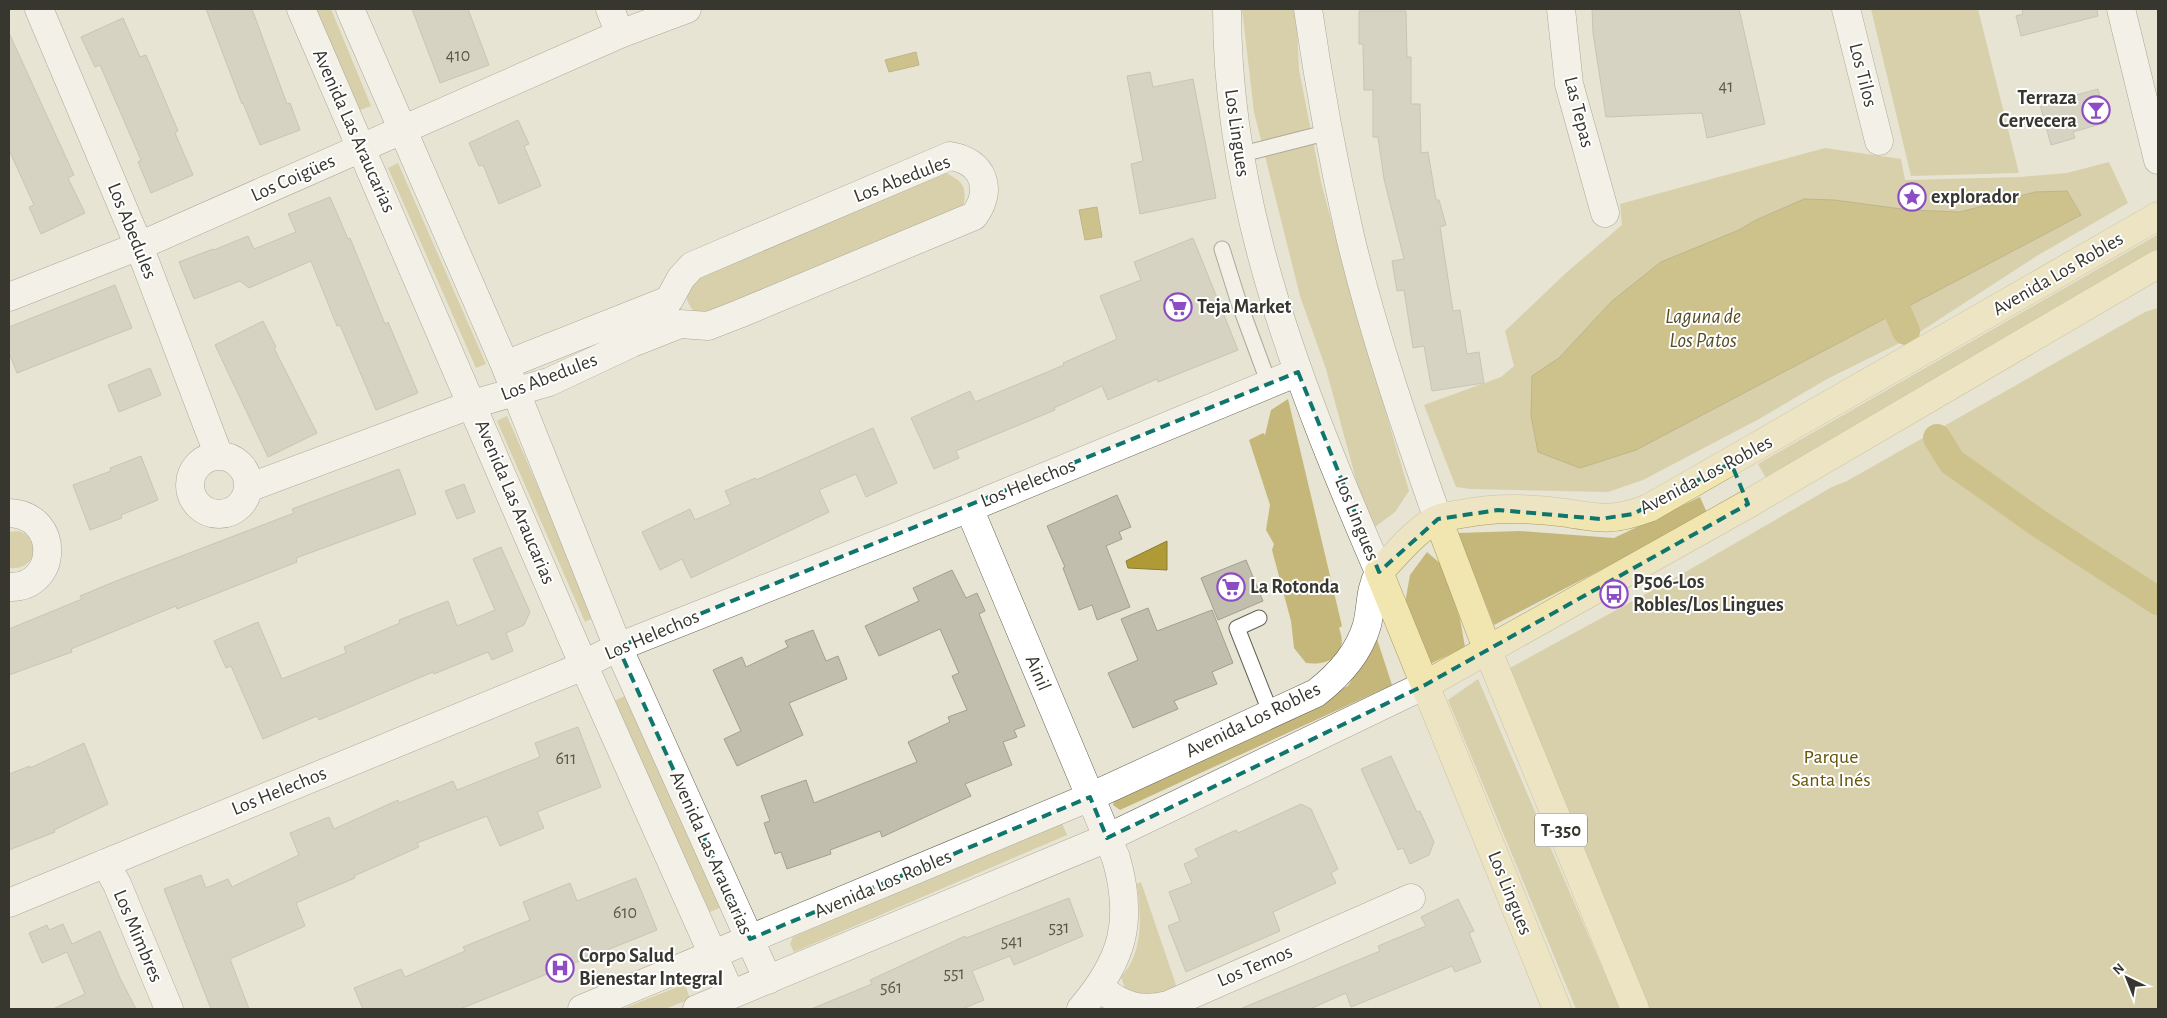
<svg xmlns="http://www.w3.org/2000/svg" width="2167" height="1018" font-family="'Alegreya Sans',sans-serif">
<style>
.green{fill:#c5b77a}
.water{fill:#af9a36;stroke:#8b7c34}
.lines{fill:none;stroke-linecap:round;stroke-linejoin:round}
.canal{stroke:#af9a36;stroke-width:28}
.building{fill:#c1bead;stroke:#a3a090}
.lane-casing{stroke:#656254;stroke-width:17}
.street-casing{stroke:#656254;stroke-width:29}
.secondary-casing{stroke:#656254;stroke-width:29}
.primary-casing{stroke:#aa9c60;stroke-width:29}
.lane{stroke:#fff;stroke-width:15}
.street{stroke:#fff;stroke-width:28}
.secondary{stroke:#fff;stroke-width:28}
.primary{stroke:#f1e5b0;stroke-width:28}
.marked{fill:none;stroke:#0f766e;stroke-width:4;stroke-dasharray:10 6;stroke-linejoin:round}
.labels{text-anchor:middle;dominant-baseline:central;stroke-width:4;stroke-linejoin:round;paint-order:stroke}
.number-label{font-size:18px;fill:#5a584e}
.shield{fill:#fff;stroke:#73726d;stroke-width:1}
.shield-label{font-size:19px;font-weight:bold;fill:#37362f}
.street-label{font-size:20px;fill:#37362f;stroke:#fff}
.poi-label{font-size:20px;font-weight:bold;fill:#37362f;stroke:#fff;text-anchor:start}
.park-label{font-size:20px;fill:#645508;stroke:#fff}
.water-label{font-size:21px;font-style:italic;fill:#564d24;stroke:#fff}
</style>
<rect width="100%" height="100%" fill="#e7e4d3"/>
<!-- green -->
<path class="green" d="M315,9H331L371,106L357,111Z
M1242,9H1296L1299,70L1321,182L1349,288L1409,491L1395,512L1375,527L1364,509L1326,369L1300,296L1254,112Z
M1871,9H1978L2019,173L1911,176Z
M1825,148L1901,159L1905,180L2021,177L2067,173L2109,162L2128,203L2035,257L1912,337L1827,379L1759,419L1643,480L1608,492L1471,489L1456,487L1424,405L1501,377L1514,366L1505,331L1567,272L1622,225L1620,204Z
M398,163L486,364L476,368L388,168Z
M944,172C965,182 967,187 963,210L706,320C692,312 687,305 685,290L692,280Z
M2157,235L2158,253L1767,480L1758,464Z
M2158,308V1009H1649L1619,941L1508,669L1675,578L1832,487L1847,481L2145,312Z
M1288,399L1342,626L1339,628C1349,654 1331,666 1306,663L1294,648L1291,621L1272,550L1274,544L1266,530L1270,505L1249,440L1263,433L1265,435L1271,410Z
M507,416L595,617L585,622L497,421Z
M1700,497L1708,515L1494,625L1458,533L1520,531L1614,538Z
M18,531C44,538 36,571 10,568L9,532Z
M1427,552L1442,565L1460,619L1465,647L1430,664L1405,603L1410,575Z
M1377,639L1392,685L1120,810L1113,805L1115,797L1348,686Z
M1478,679L1620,1009H1576L1448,700Z
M627,695L724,906L710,912L614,701Z
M1061,821L1067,835L794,952L790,944L793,937Z
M1141,882L1177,988L1155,999L1126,991L1121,977C1144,952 1141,916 1137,884Z
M685,984L690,999L665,1009H622Z"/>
<!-- water -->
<path class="water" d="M916,52L919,65L889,72L885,60Z
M2067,191L2081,215L1636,450L1580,468L1538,452L1531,416L1532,376L1559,358L1612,301L1661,262L1739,230L1756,220L1804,199L1834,200L1909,210L1960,212L2035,192Z
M1097,207L1102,237L1085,240L1079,210Z
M1167,541V570L1128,568L1126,561Z"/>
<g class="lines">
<!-- canal -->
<path class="canal" d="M1897,310L1906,331
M1937,438L1952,462L2041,525L2158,601"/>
</g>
<!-- building -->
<path class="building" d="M206,9H252L287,104L290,103L300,130L260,145L243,103L242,104Z
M412,9H468L489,65L440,83Z
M1592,9H1739L1765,124L1707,138L1702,113L1606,117L1593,33Z
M2022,9H2097L2098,16L2021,36L2016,16L2023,14Z
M1359,11H1406L1407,57H1411V104H1420L1421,153L1428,152L1436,200H1439L1446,225L1440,227L1453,311L1460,310L1467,354L1479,352L1484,383L1432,391L1424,346L1413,348L1404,290L1397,291L1392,261L1404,259L1384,179L1378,137H1373V90H1364L1363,44H1359Z
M123,18L140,57L146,55L178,131L175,133L193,175L151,193L138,162L141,160L100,65L95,67L81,37Z
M9,33L74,175L68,178L85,213L41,234L29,207L34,205L9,150Z
M1150,72L1153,87L1193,79L1216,198L1140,214L1131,164L1143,161L1127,76Z
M2098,89L2107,122L2073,132L2075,138L2051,145L2040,105Z
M518,120L529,144L524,146L541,186L499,204L483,165L479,166L469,143Z
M330,197L348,239L350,238L385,324L388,322L418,393L376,410L340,325L337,326L311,261L249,288L240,281L194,299L179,262L213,249L214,250L248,236L254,249L296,232L288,214Z
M1193,238L1238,350L1158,382L1157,379L1108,400L1102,386L1054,408L1055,410L956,451L959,458L934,469L911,418L970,391L975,402L1064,365L1063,363L1117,339L1100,296L1141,280L1134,262Z
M115,285L132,328L17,373L9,353V327Z
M263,321L276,347L274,348L317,433L268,457L215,345Z
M150,368L161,395L119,412L108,385Z
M873,428L897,483L866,497L856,474L819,490L829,512L691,578L682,559L660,570L642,532L690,509L695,520L731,504L725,491L755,478L756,480Z
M141,456L158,500L121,515L122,518L90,530L73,485L111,471L110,468Z
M399,469L416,514L296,558L297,562L177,609L176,606L71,649L72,652L9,675V629L82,599L80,596L116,581L294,513L292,509Z
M464,484L475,512L457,519L445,491Z
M1117,495L1131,527L1119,532L1122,539L1106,546L1130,607L1097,620L1092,605L1079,610L1063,568L1065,567L1047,526Z
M501,547L530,612L524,625L506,633L513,651L492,660L488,652L434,674L433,672L319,720L317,716L263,739L231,666L226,668L214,641L258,622L282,679L346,653L344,647L400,623L399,620L448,601L457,626L495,610L473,559Z
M1246,560L1263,601L1218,620L1201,578Z
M952,570L966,598L977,593L985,611L979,614L1025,726L1014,730L1017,737L1003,742L1012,765L965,784L971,796L882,837L880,831L830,850L831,854L787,869L781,852L775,854L764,823L770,821L761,796L806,780L814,803L917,762L908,742L950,722L948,717L967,710L952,676L959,673L940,629L879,656L865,626L919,601L913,588Z
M1148,608L1157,631L1212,610L1233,663L1212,672L1217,684L1174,701L1178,709L1133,728L1108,673L1138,660L1121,619Z
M813,630L826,661L838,656L847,679L789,703L803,735L737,766L724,739L741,731L713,670L742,657L746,667L788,647L785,641Z
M578,727L601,787L537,812L544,828L500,846L487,816L417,843L419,847L354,876L355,878L296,903L305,926L230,959L249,1009H211L164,889L201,875L206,888L228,879L232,887L299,855L290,833L329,817L334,829L398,800L399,803L453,781L457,790L540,757L535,743Z
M84,743L108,804L54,830L55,832L9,850V774L30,766V768Z
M1391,756L1417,812L1420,811L1434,842L1429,855L1410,864L1403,848L1398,850L1361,769Z
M1301,804L1311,809L1338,869L1331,873L1336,883L1273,912L1280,931L1186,972L1168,926L1180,921L1169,892L1192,883L1184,864L1199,857L1195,849L1236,830L1238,833Z
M636,878L657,930L460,1009H363L354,988L401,969L405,977L465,951L463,947L530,920L523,902L570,883L577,901Z
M1069,898L1083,936L1014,965L1010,956L972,971L984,1000L962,1009H811L872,984L870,980L965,936L966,938Z
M1458,899L1474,931L1469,933L1481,962L1455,972L1452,966L1351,1007L1346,993L1310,1009H1240L1380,951L1378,946L1426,926L1421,917Z
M63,924L72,944L100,931L120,978L136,1009H53L85,994L67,952L42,963L29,933L47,925L49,930Z"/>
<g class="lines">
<!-- lane casing -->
<g class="lane-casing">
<path id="lane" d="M1239,155L1329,132
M1222,249L1238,300L1269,384
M1259,618L1237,628L1271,714"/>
</g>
<!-- street casing -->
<g class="street-casing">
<path id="street" d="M39,9L139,246L219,456
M301,9L584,666L731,995
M350,9L505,365L618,647L768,980
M610,9L620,34
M1561,9L1569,84L1605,213
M1846,9L1879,141
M2121,9L2158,160
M9,297L139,246L620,34L687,9
M190 485a29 29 0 1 1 58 0a29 29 0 1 1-58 0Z
M248,488L473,404L549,382L632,343L680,324L708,326L739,314L974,216C994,189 983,161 950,156L692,266L681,278L669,300L505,365
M969,508L1116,858C1134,921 1123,960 1081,1009
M9,513C62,515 58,589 9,587
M105,863L117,884L169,1009
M9,903L569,672L618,647L969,508L1298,372
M1100,987C1120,1006 1141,1012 1168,1005L1411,898
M582,1009L1090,797L1316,693C1338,676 1359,653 1367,625C1372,604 1369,593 1379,572
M697,1009L1107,838L1425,685"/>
</g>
<!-- secondary casing -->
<g class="secondary-casing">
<path id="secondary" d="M1227,9C1227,208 1301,391 1379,572
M1308,9C1319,85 1333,161 1350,236C1373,332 1405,426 1438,519"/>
</g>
<!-- primary casing -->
<g class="primary-casing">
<path id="primary" d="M1438,519L1488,651L1635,1009
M1425,685L1748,504L2158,264
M1557,1009L1379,572C1395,556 1418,527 1438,519C1445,516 1454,515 1461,514C1495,507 1532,508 1567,513C1602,519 1614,521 1649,508L2158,216"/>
</g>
<!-- lane -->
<use href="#lane" class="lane"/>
<!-- street -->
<use href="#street" class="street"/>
<!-- secondary -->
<use href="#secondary" class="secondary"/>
<!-- primary -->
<use href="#primary" class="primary"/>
</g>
<!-- marked area -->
<path d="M0 0H2167V1018H0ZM1298,372L1379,572L1438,519L1498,510L1600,519L1633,514L1731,463L1748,504L1425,685L1107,838L1090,797L750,939L618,647Z" fill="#e7e4d3" fill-opacity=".55" fill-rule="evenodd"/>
<path class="marked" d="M1298,372L1379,572L1438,519L1498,510L1600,519L1633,514L1731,463L1748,504L1425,685L1107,838L1090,797L750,939L618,647Z"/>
<!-- icons -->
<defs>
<g id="bar-ring" transform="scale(1.4375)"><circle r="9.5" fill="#fff" stroke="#8d4cc1" stroke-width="1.5"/><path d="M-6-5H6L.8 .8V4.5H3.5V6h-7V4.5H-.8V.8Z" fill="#8d4cc1"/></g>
<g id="sight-ring" transform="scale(1.4375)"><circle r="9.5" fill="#fff" stroke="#8d4cc1" stroke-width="1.5"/><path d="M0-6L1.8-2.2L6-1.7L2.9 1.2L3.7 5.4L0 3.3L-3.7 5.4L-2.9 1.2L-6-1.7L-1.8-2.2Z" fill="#8d4cc1"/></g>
<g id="supermarket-ring" transform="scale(1.4375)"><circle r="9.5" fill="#fff" stroke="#8d4cc1" stroke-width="1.5"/><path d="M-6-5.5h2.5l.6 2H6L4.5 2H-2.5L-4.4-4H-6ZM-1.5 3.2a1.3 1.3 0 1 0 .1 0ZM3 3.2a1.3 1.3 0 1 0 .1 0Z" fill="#8d4cc1"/></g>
<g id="bus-ring" transform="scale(1.4375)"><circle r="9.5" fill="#fff" stroke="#8d4cc1" stroke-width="1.5"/><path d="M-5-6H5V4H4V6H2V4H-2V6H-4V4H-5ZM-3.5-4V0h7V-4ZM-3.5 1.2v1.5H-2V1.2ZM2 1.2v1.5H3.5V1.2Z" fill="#8d4cc1"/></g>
<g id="hospital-ring" transform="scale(1.4375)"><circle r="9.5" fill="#fff" stroke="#8d4cc1" stroke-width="1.5"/><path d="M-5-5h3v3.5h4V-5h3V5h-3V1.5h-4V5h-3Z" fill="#8d4cc1"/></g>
</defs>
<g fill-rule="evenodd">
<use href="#bar-ring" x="2096" y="110"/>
<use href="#sight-ring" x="1912" y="197"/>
<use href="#supermarket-ring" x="1178" y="307"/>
<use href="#supermarket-ring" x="1231" y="587"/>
<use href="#bus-ring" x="1614" y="594"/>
<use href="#hospital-ring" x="560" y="968"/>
</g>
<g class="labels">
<!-- number labels -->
<g class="number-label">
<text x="458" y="56">410</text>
<text x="1726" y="87">41</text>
<text x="566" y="759">611</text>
<text x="625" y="913">610</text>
<text x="1059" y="928">531</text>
<text x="1012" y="942">541</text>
<text x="954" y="974">551</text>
<text x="891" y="988">561</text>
</g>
<!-- shield labels -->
<rect class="shield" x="1535" y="813.5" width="52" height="33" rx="4"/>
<g class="shield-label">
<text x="1561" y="830">T-350</text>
</g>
<!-- street labels -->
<g class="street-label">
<text transform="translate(1863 75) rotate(76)">Los Tilos</text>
<text transform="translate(1579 112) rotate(76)">Las Tepas</text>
<text transform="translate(354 131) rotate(66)">Avenida Las Araucarias</text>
<text transform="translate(1237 133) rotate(82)">Los Lingues</text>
<text transform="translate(293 178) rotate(-24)">Los Coigües</text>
<text transform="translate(902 179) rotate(-21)">Los Abedules</text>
<text transform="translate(132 231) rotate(68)">Los Abedules</text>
<text transform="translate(2058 274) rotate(-30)">Avenida Los Robles</text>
<text transform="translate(549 377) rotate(-21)">Los Abedules</text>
<text transform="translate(1706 475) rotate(-28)">Avenida Los Robles</text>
<text transform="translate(1028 483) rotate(-22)">Los Helechos</text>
<text transform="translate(515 502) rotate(67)">Avenida Las Araucarias</text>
<text transform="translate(1357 519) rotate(68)">Los Lingues</text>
<text transform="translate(652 635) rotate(-23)">Los Helechos</text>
<text transform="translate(1038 673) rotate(67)">Ainil</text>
<text transform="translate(1253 720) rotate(-26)">Avenida Los Robles</text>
<text transform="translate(279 791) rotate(-22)">Los Helechos</text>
<text transform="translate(711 853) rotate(66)">Avenida Las Araucarias</text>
<text transform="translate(883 884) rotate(-23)">Avenida Los Robles</text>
<text transform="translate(1510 893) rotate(68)">Los Lingues</text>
<text transform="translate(138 936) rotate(67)">Los Mimbres</text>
<text transform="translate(1255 966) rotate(-23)">Los Temos</text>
</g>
<!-- poi labels -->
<g class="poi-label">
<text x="2077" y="98" text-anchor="end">Terraza<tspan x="2077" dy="23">Cervecera</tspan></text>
<text x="1931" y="197">explorador</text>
<text x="1197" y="307">Teja Market</text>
<text x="1633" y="582">P506-Los<tspan x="1633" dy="23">Robles/Los Lingues</tspan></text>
<text x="1250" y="587">La Rotonda</text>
<text x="579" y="956">Corpo Salud<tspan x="579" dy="23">Bienestar Integral</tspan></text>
</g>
<!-- park labels -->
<g class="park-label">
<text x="1831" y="757">Parque<tspan x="1831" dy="23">Santa Inés</tspan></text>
</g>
<!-- water labels -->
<g class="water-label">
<text x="1703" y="316">Laguna de<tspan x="1703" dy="24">Los Patos</tspan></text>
</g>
</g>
<!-- border -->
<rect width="2167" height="1018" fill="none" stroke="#37362f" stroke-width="20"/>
<!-- north arrow -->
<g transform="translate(2127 978) rotate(317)" stroke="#ffffff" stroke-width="4" paint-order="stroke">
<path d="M0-4L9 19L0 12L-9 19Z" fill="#37362f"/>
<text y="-8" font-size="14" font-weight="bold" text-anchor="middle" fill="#37362f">N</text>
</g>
</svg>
